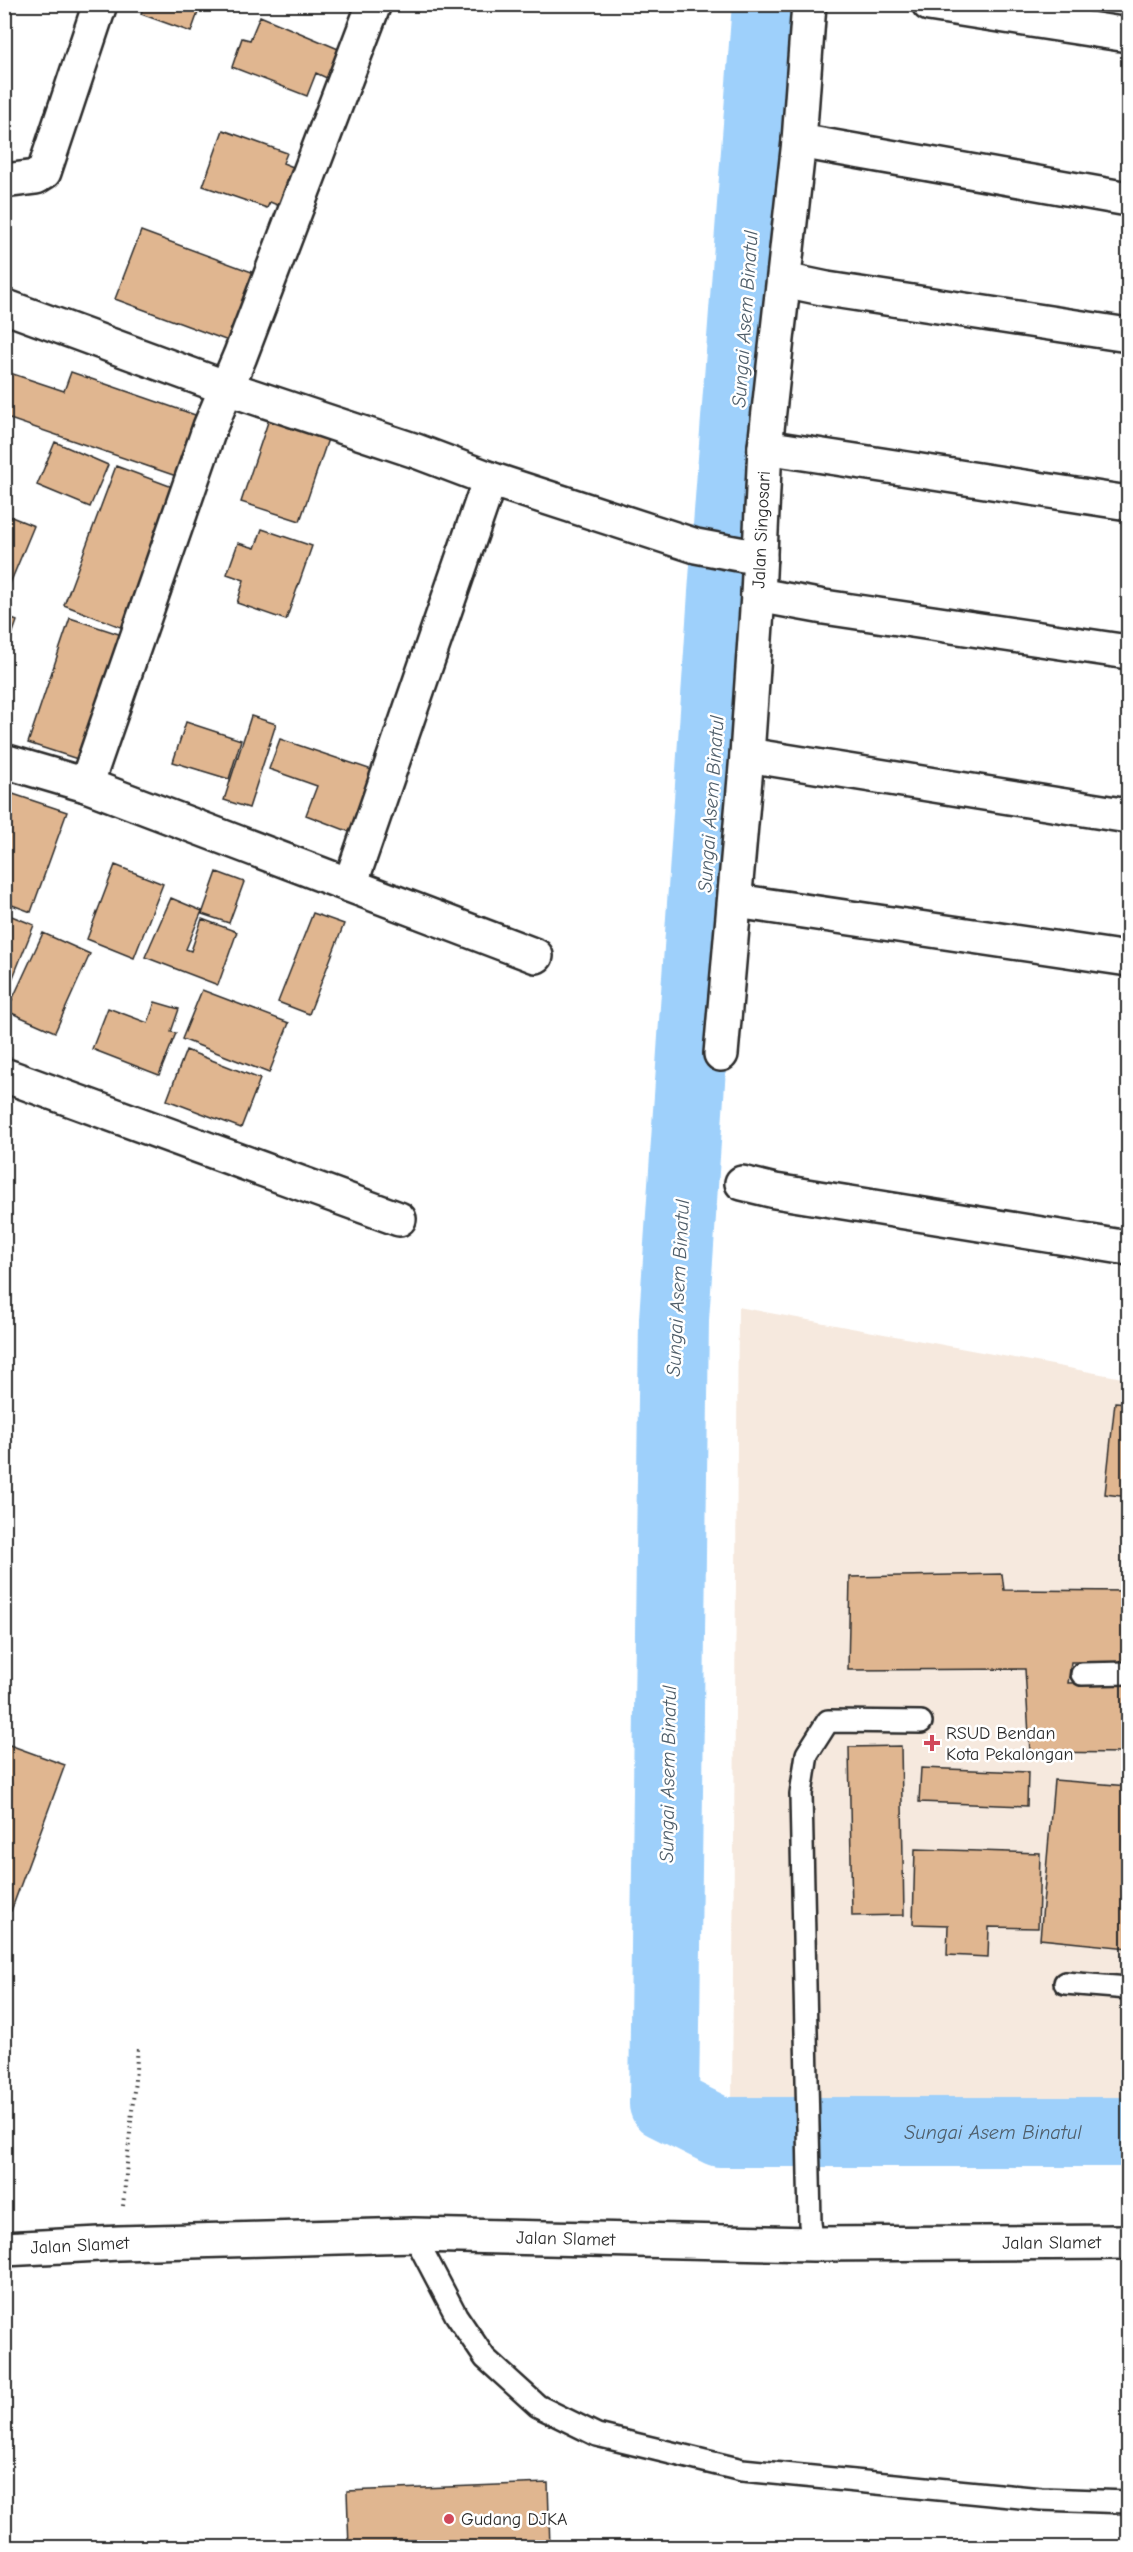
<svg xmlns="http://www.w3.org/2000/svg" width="1133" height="2552" font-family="'Comic Neue',sans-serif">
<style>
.built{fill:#f6e9de}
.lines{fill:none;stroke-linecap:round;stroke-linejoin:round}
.river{stroke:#9ed0fb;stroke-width:70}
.building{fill:#e0b690;stroke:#2b2b2b;stroke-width:1.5}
.lane-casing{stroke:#2b2b2b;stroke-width:26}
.street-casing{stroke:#2b2b2b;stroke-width:38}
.secondary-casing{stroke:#2b2b2b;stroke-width:38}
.path{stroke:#2b2b2b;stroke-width:4;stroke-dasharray:1.5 4.5;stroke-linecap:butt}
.lane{stroke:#fff;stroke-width:21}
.street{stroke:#fff;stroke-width:33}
.secondary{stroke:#fff;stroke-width:33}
.poi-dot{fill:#d1495b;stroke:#fff;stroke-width:2}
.labels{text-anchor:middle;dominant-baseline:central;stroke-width:5;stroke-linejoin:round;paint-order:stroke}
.street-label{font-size:18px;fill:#2b2b2b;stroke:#fff}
.poi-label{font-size:18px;fill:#2b2b2b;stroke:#fff;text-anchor:start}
.water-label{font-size:20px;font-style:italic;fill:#4e5d69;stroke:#fff}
</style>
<rect width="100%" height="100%" fill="#fff"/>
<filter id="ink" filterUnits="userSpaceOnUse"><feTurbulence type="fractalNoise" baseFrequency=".0167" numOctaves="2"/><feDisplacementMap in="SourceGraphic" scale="12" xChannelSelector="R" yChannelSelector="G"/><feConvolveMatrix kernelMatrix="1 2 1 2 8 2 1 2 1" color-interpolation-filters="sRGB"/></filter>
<g filter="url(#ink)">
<!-- built -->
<path class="built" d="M738,1307L1128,1379V2109L732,2107Z"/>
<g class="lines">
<!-- river -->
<path class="river" id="s1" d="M767,4L723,593L674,1319L664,2104L720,2132H1128"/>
</g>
<!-- building -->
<path class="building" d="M144,4H201L191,32L141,14Z
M260,16L343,51L331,80L316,73L307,96L232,67L242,38L250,40Z
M223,130L287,153L283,163L298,169L282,207L270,202L267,208L203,186Z
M141,231L257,274L231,342L115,299Z
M4,371L64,391L71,372L204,418L182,478L4,417Z
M270,416L329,436L300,521L241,502Z
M55,442L108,465L90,507L37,485Z
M116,466L183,491L131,631L64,605Z
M4,514L34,526L4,598Z
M262,529L312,546L286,620L237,603L244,580L227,574L238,543L255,548Z
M4,616L17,621L4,658Z
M70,618L131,638L90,763L28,743Z
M251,716L276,724L249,808L224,800Z
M186,722L241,740L229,779L173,762Z
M280,739L372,770L350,832L306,815L317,786L269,769Z
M4,791L67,812L31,912L4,902Z
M115,865L163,884L134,958L87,939Z
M217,872L244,882L229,923L202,914Z
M171,898L202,911L186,949L191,951L202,919L237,932L218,985L145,957Z
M4,913L34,925L4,1000Z
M313,913L344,924L309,1014L278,1002Z
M43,933L90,954L55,1032L7,1011Z
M202,990L289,1023L269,1073L182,1039Z
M155,1002L179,1009L171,1032L176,1033L159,1075L92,1049L108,1008L148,1023Z
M186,1050L260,1079L241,1128L167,1100Z
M1115,1402L1128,1403V1497L1105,1494Z
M1002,1574L1004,1590L1128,1591V1662H1071L1068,1683L1128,1682V1753L1030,1752L1025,1669L848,1670L850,1577Z
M4,1743L65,1765L11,1911L4,1909Z
M901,1746L904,1915L852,1916L849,1747Z
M921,1768L1028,1772L1027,1806L919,1802Z
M1054,1780L1128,1786V1948L1040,1939Z
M915,1849L1040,1853L1038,1928L989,1927L988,1957L947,1955L948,1925L913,1924Z
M548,2483L550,2548H349L347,2491Z"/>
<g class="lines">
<!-- lane casing -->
<g class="lane-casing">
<path id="lane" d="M1082,1674L1128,1673
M1065,1983L1128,1988
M414,2235L456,2315L485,2358L538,2406L597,2435L742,2470L1041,2499L1128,2502
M813,2244L810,2223L801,1794L807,1754L828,1721L921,1722"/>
</g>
<!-- street casing -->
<g class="street-casing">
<g id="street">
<path d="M929,4L1128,35"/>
<path d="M799,141L1128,199"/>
<path d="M4,181L36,177L44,172L100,4"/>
<path d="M784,280L827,289L1128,335"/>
<path d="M4,306L227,388L416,451L490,479L696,546L760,558"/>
<path d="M765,447L1128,503"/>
<path d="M758,595L824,607L1128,652"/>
<path d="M747,755L1128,816"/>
<path d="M4,761L86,785L536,956"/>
<path d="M86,785L210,427L240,356L374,4"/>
<path d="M350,885L490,479"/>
<path d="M736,901L1128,959"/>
<path id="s2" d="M721,1054L747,755L758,595L765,447L799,141L809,4"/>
<path d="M4,1075L399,1219"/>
<path d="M742,1183L775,1191L1128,1248"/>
</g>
</g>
<!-- secondary casing -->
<g class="secondary-casing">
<g id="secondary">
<path id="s3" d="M4,2249L119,2243L414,2235L813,2244L1128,2242"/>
</g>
</g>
<!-- path -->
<path class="path" d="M123,2206L138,2048"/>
<!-- lane -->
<use href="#lane" class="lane"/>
<!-- street -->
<use href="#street" class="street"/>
<!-- secondary -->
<use href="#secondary" class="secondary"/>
</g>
</g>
<!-- markers -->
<g class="poi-dot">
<path d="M929 1734h6v6h6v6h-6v6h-6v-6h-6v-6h6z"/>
<circle cx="449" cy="2519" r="6"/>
</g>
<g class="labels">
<!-- street labels -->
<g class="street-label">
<text stroke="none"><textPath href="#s2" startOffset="526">Jalan Singosari</textPath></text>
<text stroke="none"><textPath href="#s3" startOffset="562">Jalan Slamet</textPath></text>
<text stroke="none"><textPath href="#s3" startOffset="1048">Jalan Slamet</textPath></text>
<text stroke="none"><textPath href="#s3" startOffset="76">Jalan Slamet</textPath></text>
</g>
<!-- poi labels -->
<g class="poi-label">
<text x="946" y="1733">RSUD Bendan<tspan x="946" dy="21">Kota Pekalongan</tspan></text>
<text x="461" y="2519">Gudang DJKA</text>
</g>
<!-- water labels -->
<g class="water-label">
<text transform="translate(745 319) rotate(-86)">Sungai Asem Binatul</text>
<text transform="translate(711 804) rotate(-86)">Sungai Asem Binatul</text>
<text transform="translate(678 1288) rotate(-87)">Sungai Asem Binatul</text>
<text transform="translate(668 1774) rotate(-89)">Sungai Asem Binatul</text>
<text stroke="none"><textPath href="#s1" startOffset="2439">Sungai Asem Binatul</textPath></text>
</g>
</g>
<!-- margin -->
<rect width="1133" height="2552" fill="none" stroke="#fff" stroke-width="24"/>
<rect x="12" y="12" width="1109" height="2528" fill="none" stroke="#2b2b2b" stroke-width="2" filter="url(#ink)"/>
</svg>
